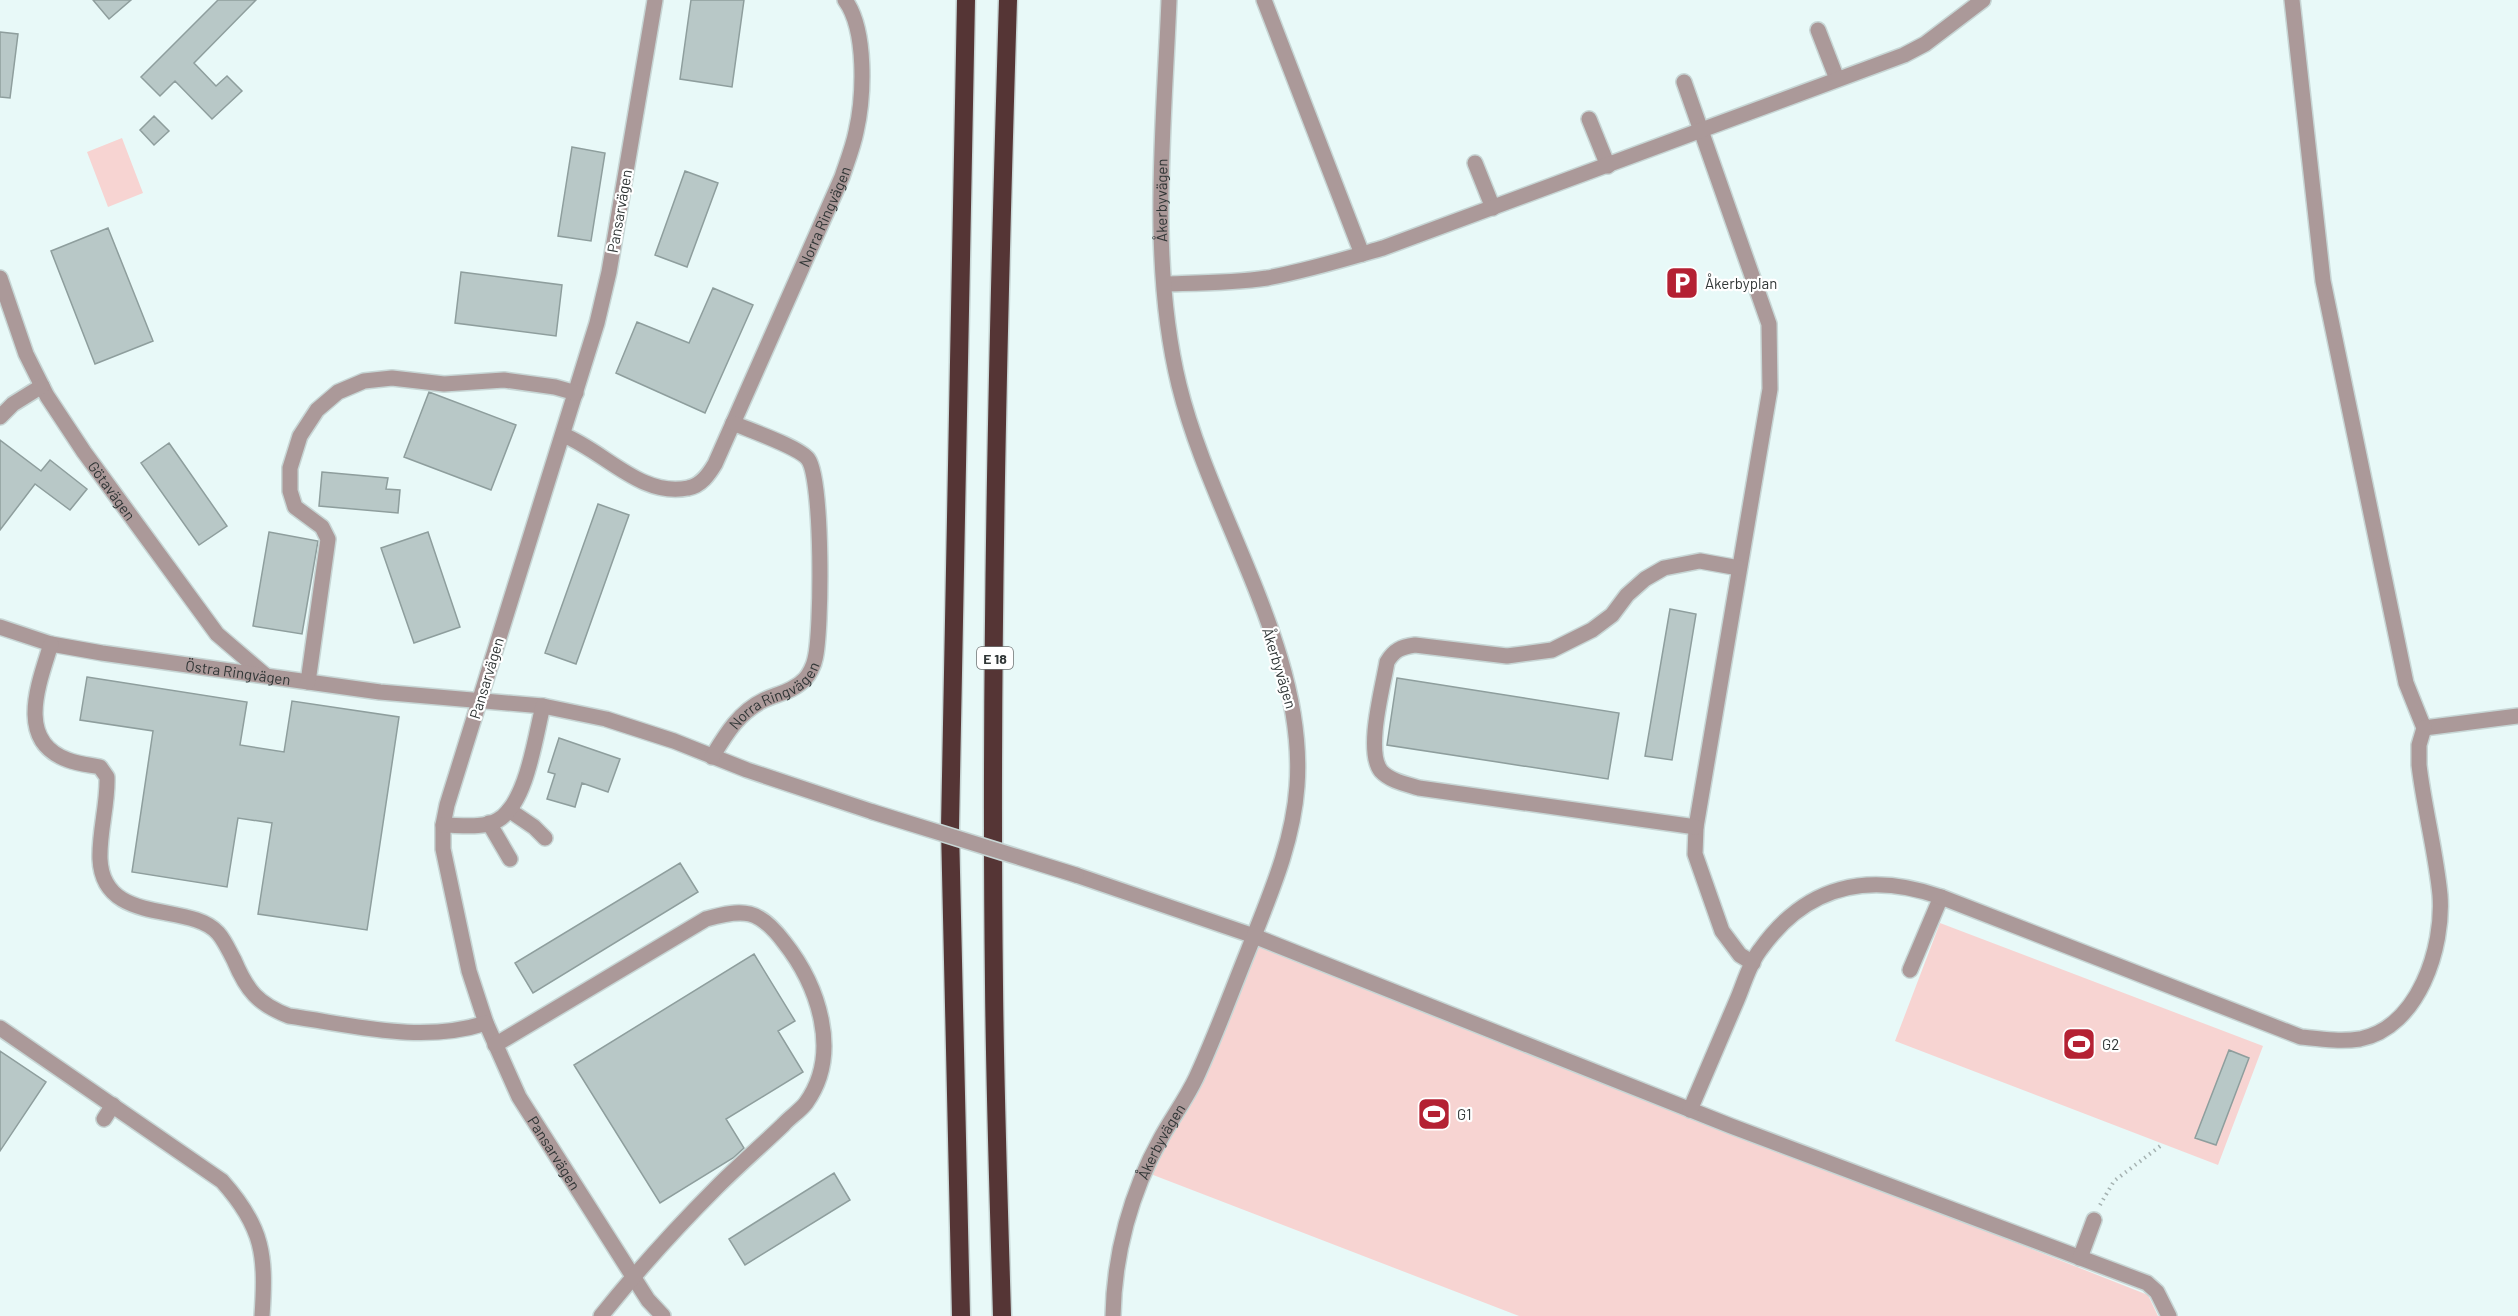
<svg xmlns="http://www.w3.org/2000/svg" width="2518" height="1316" font-family="Barlow,sans-serif">
<style>
.green{fill:#f7d4d2}
.building{fill:#b8c8c7;stroke:#8e9e9d;stroke-width:1.5}
.lines{fill:none;stroke-linecap:round;stroke-linejoin:round}
.minor-casing{stroke:#c7d6d5;stroke-width:18}
.highway-casing{stroke:#c7d6d5;stroke-width:21}
.path{stroke:#a5b2b1;stroke-width:4;stroke-dasharray:1.5 4.5;stroke-linecap:butt}
.minor{stroke:#ab9999;stroke-width:15}
.highway{stroke:#553535;stroke-width:18}
.minor-bridge-casing{stroke:#c7d6d5;stroke-width:18;stroke-linecap:butt}
.minor-bridge{stroke:#ab9999;stroke-width:15}
.labels{text-anchor:middle;dominant-baseline:central;stroke-width:4.5;stroke-linejoin:round;paint-order:stroke}
.shield{fill:#fff;stroke:#6e7272;stroke-width:1.5}
.shield-label{font-size:14px;font-weight:bold;fill:#303636}
.street-label{font-size:15px;fill:#303636;stroke:#fff}
.poi-label{font-size:15px;fill:#303636;stroke:#fff;text-anchor:start}
</style>
<rect width="100%" height="100%" fill="#e8f9f8"/>
<!-- green -->
<path class="green" d="M122,138L143,193L108,207L87,152Z
M1940,923L2263,1046L2218,1165L1895,1041Z
M1255,942L2148,1295L2158,1316H1519L1148,1173Z"/>
<!-- building -->
<path class="building" d="M93,0H131L109,19Z
M218,0H256L194,63L216,86L227,76L242,91L212,119L175,81L160,96L141,77Z
M691,0H744L732,87L680,79Z
M0,32L18,34L10,98L0,97Z
M154,116L169,131L154,145L140,130Z
M572,147L605,153L591,241L558,236Z
M685,171L718,183L687,267L655,255Z
M108,228L153,341L95,364L51,251Z
M461,272L562,285L556,336L455,323Z
M713,288L753,305L705,413L616,373L637,322L689,343Z
M429,392L516,425L491,490L404,457Z
M0,440L41,471L50,460L87,489L70,510L35,484L0,530Z
M169,443L227,526L199,545L141,463Z
M322,472L388,478L386,489L400,490L398,513L319,506Z
M598,504L629,515L576,664L545,653Z
M269,532L318,541L302,634L253,626Z
M428,532L460,627L414,643L381,548Z
M1670,609L1696,614L1672,760L1645,756Z
M87,677L247,702L240,745L284,752L292,701L399,717L367,930L258,914L272,823L238,818L227,887L132,872L153,731L80,720Z
M1397,678L1619,713L1608,779L1387,745Z
M559,738L620,759L608,792L582,783L575,807L547,799L555,774L548,772Z
M680,863L698,892L533,993L515,963Z
M754,954L795,1021L778,1031L803,1072L726,1119L744,1148L733,1158L660,1203L574,1065Z
M2229,1050L2249,1058L2216,1145L2195,1138Z
M0,1051L46,1082L0,1151Z
M834,1173L850,1200L745,1265L729,1239Z"/>
<g class="lines">
<!-- minor casing -->
<g class="minor-casing">
<g id="minor">
<path id="s1" d="M655,0L609,272L597,323L447,805L443,825V849L469,971L486,1023L519,1097L648,1300L663,1316"/>
<path d="M1264,0L1362,254"/>
<path d="M2292,0L2323,281L2406,683L2424,728L2518,716"/>
<path d="M1818,30L1837,79"/>
<path d="M1684,82L1769,324L1770,389L1696,827L1695,854L1722,931L1740,955L1753,963"/>
<path d="M1589,119L1608,166"/>
<path d="M1475,163L1493,208"/>
<path id="s2" d="M0,278L26,354L47,396L84,452L217,634L265,675"/>
<path d="M1165,284C1199,283 1233,283 1267,278C1306,271 1345,259 1383,248L1904,55L1925,44L1983,0"/>
<path d="M0,417L13,404L42,386"/>
<path id="s3" d="M563,435C603,450 641,498 688,488C701,486 709,474 715,464L842,177C847,162 853,147 856,132C864,97 867,30 845,0"/>
<path id="s4" d="M0,627L51,644L102,653L380,692L543,706L606,719L674,741L747,770L873,812"/>
<path d="M51,644C39,683 15,741 68,760C78,764 90,765 100,767L107,777C108,804 99,832 100,859C103,927 190,901 218,933C225,941 229,951 234,960C247,991 258,1004 289,1016C354,1025 421,1044 486,1023"/>
<path d="M308,682L328,539L322,527L295,507L290,491V468L300,436L317,410L338,392L364,381L392,378L444,384L504,380L555,387L576,393"/>
<path id="s5" d="M712,757C726,734 739,712 764,700C777,694 794,691 805,679C809,675 814,665 815,659C822,632 823,479 808,459C799,447 749,430 733,423"/>
<path d="M509,810L534,827L545,838"/>
<path d="M489,823L510,859"/>
<path d="M443,825C460,825 483,829 498,820C527,803 535,737 543,706"/>
<path d="M1696,827L1419,788C1406,784 1390,781 1381,771C1365,751 1383,687 1387,662C1394,650 1401,647 1415,645L1507,656L1552,650L1592,630L1612,615L1627,595L1645,579L1664,568L1700,561L1739,568"/>
<path d="M1076,875L1254,936L1731,1126L2147,1283L2157,1292L2169,1316"/>
<path d="M1910,970L1941,897"/>
<path d="M0,1028L222,1181C264,1228 266,1256 262,1316"/>
<path d="M495,1045L706,919C744,908 759,909 784,942C818,985 842,1053 806,1103C800,1111 790,1117 783,1125C761,1146 738,1166 717,1187C676,1228 637,1271 601,1316"/>
<path d="M1690,1110C1706,1073 1721,1037 1737,1000C1744,984 1749,964 1760,950C1806,885 1868,871 1941,897L2301,1037C2320,1039 2340,1042 2360,1039C2419,1027 2444,947 2440,895C2436,852 2424,808 2419,765V745L2424,728"/>
<path d="M104,1119L113,1105"/>
<path d="M2080,1258L2094,1220"/>
<path id="s6" d="M1113,1316C1114,1254 1131,1192 1161,1138C1172,1118 1186,1099 1196,1078C1215,1037 1231,993 1248,951C1269,897 1293,844 1297,786C1307,651 1211,516 1179,385C1149,263 1164,125 1169,0"/>
</g>
</g>
<!-- highway casing -->
<g class="highway-casing">
<path id="highway" d="M961,1316L950,828L966,0
M1002,1316C999,1206 995,1096 994,985C990,657 998,328 1008,0"/>
</g>
<!-- path -->
<path class="path" d="M2100,1205L2114,1181L2163,1144"/>
<!-- minor -->
<use href="#minor" class="minor"/>
<!-- highway -->
<use href="#highway" class="highway"/>
<!-- minor-bridge casing -->
<g class="minor-bridge-casing">
<path id="minor-bridge" d="M873,812L1076,875"/>
</g>
<!-- minor-bridge -->
<use href="#minor-bridge" class="minor-bridge"/>
</g>
<!-- icons -->
<defs>
<g id="parking-square" transform="scale(1.725)"><rect x="-9" y="-9" width="18" height="18" rx="4" fill="#b42133" stroke="#fff"/><path d="M-3.5-5.5H1a3.5 3.5 0 0 1 0 7H-1V5.5H-3.5ZM-1-3.4V-.6H.8a1.4 1.4 0 0 0 0-2.8Z" fill="#fff"/></g>
<g id="stadium-square" transform="scale(1.725)"><rect x="-9" y="-9" width="18" height="18" rx="4" fill="#b42133" stroke="#fff"/><path d="M0-5a6.5 5 0 1 0 0 10a6.5 5 0 1 0 0-10ZM-3.5-1.8h7v3.6h-7Z" fill="#fff"/></g>
</defs>
<g fill-rule="evenodd">
<use href="#parking-square" x="1682" y="283"/>
<use href="#stadium-square" x="2079" y="1044"/>
<use href="#stadium-square" x="1434" y="1114"/>
</g>
<g class="labels">
<!-- shield labels -->
<rect class="shield" x="977" y="647" width="36" height="22" rx="4.5"/>
<g class="shield-label">
<text x="995" y="658">E 18</text>
</g>
<!-- street labels -->
<g class="street-label">
<text stroke="none"><textPath href="#s6" startOffset="1173">Åkerbyvägen</textPath></text>
<text transform="translate(619 211) rotate(-80)">Pansarvägen</text>
<text stroke="none"><textPath href="#s3" startOffset="447">Norra Ringvägen</textPath></text>
<text stroke="none"><textPath href="#s2" startOffset="242">Götavägen</textPath></text>
<text transform="translate(1280 668) rotate(73)">Åkerbyvägen</text>
<text stroke="none"><textPath href="#s4" startOffset="243">Östra Ringvägen</textPath></text>
<text transform="translate(486 678) rotate(-73)">Pansarvägen</text>
<text stroke="none"><textPath href="#s5" startOffset="90">Norra Ringvägen</textPath></text>
<text stroke="none"><textPath href="#s6" startOffset="183">Åkerbyvägen</textPath></text>
<text stroke="none"><textPath href="#s1" startOffset="1204">Pansarvägen</textPath></text>
</g>
<!-- poi labels -->
<g class="poi-label">
<text x="1705" y="283">Åkerbyplan</text>
<text x="2102" y="1044">G2</text>
<text x="1457" y="1114">G1</text>
</g>
</g>
</svg>
